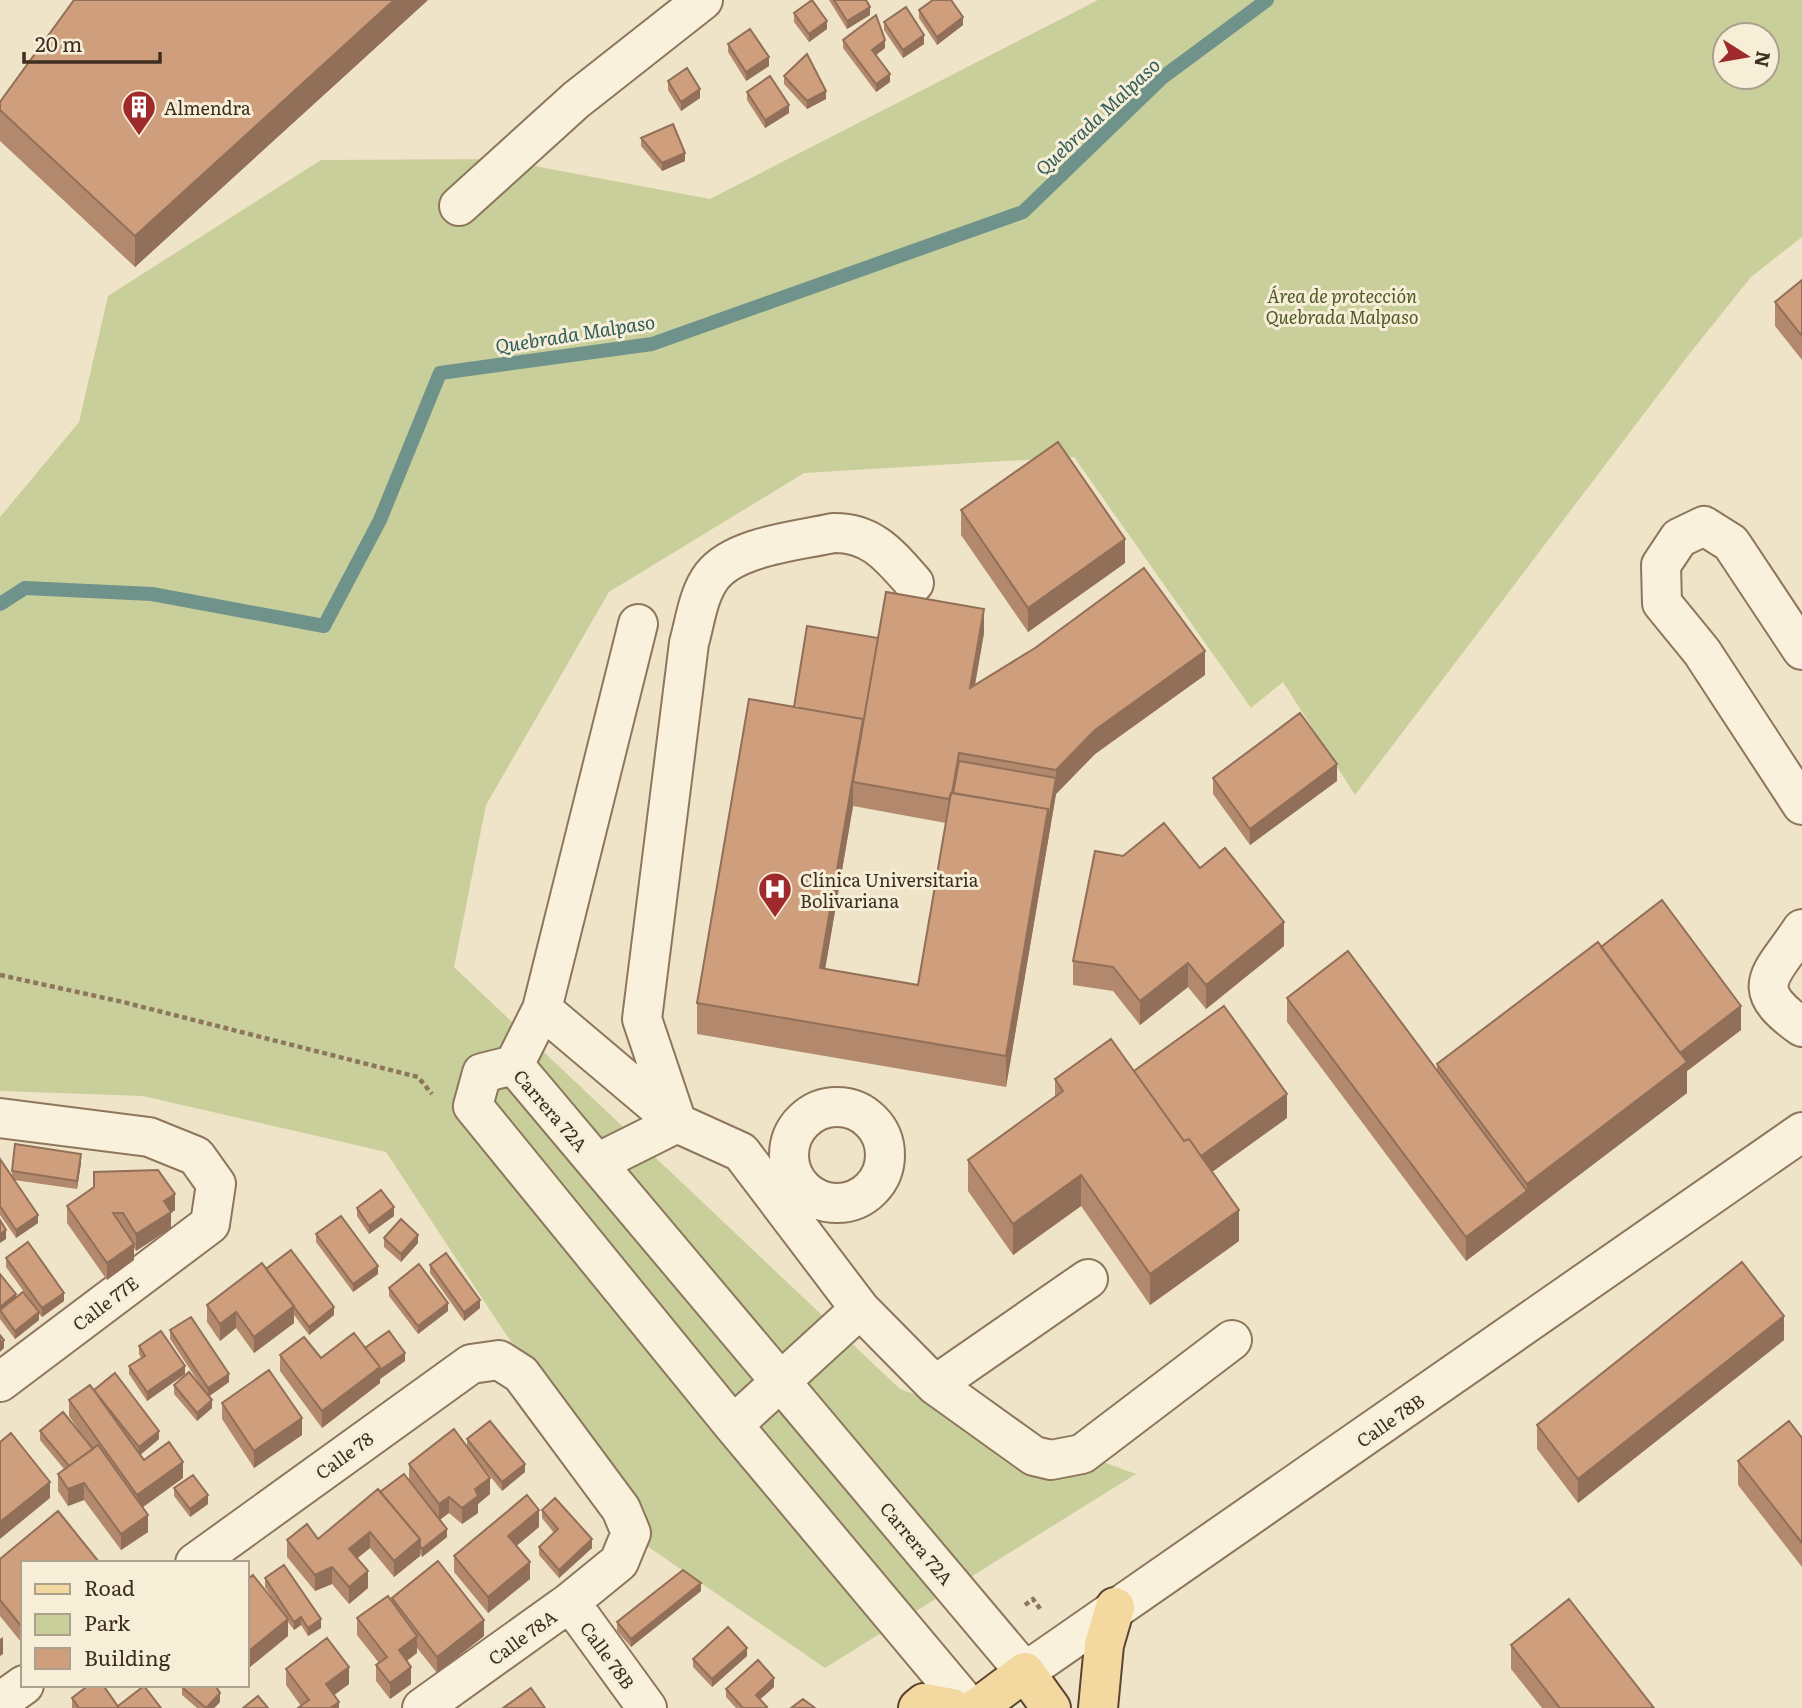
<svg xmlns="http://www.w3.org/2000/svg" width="1802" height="1708" font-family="Literata,serif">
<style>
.green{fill:#c9cf9b;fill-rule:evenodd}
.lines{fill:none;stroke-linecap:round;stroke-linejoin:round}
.stream{stroke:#6f938a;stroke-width:14}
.minor-casing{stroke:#8d765c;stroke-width:42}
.major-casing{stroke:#5b4430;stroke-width:42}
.path{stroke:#8d765c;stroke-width:4.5;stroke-dasharray:5 3.5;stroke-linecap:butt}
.minor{stroke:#faf1dc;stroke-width:38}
.major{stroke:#f3d9a0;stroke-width:38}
.wall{fill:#b2896c;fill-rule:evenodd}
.shaded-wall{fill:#916f58}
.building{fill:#cf9f7d;stroke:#916f58;stroke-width:2}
.labels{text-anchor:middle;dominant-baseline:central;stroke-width:6;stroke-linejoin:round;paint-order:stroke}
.poi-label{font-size:18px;fill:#3d2e20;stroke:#f7eed8;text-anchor:start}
.park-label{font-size:18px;font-style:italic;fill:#4d5a26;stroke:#f7eed8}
.street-label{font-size:18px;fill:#3d2e20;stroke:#f7eed8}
.water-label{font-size:19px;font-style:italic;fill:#2f5d5a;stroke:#f7eed8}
</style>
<rect width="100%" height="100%" fill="#f0e4c8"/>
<!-- green -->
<path class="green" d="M1098,0H1802V237L1751,277L1687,357L1355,795L1283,682L1251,708L1074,457L804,473L609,592L486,805L454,967L900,1389L1136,1474L825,1668L644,1544L386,1152L143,1096L0,1091V517L79,422L108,296L321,160L498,159L710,199ZM1725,35H1767V77H1725Z"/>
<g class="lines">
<!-- stream -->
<path class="stream" d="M0,604L25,588L152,594L324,626L380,520L440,373L652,344L1023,212L1163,77L1267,0"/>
<!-- minor casing -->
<g class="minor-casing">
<path id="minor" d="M459,206L576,100L703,0
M1802,650L1731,543L1704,526L1679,538L1661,565L1662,603L1702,652L1802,805
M1802,929C1772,975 1745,987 1802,1027
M542,1009L677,1123L741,1152L860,1309L733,1425
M514,1065L542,1009L638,624
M789 1155a48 48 0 1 1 96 0a48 48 0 1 1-96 0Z
M0,1118L149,1137L196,1156L216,1184L210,1224L0,1382
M597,1163L677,1123L642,1019L689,643C695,622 698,594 712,576C735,546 798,541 833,533C872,532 890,556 914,583
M860,1309L935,1385L1034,1456L1051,1460L1082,1454L1232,1340
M935,1385L1088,1279
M195,1563L471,1364L499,1360L521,1374L621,1509L631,1533L619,1562L570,1602L422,1708
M570,1602L647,1708
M0,1702L24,1685
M970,1708L733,1425L473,1106L482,1073L514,1065L1025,1672L1802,1132"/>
</g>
<!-- major casing -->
<g class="major-casing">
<path id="major" d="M918,1708L924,1703L952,1708
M977,1708L1025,1672L1051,1708
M1098,1708L1104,1645L1115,1607"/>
</g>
<!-- path -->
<path class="path" d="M0,975L123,1002L418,1077L432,1094
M1025,1605L1033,1599L1041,1610"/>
<!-- minor -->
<use href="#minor" class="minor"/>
<!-- major -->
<use href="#major" class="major"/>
</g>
<!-- wall -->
<path class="wall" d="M428,0L135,267L0,141V102Z
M829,0H866L870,15L847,29Z
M919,10L963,25L937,45L919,18Z
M794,13L827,29L809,42L794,22Z
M884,22L924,44L903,58L884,30Z
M843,40L885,48L876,55L890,82L876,92L843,48Z
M728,44L769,66L746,81L728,52Z
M784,76L826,99L807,109L784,84Z
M668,81L700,98L681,111L668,90Z
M747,92L789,113L765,128L747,100Z
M641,138L685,161L662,171L641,146Z
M1802,280V360L1775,326V302Z
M961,510L1125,563L1028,632L961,535Z
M984,633L975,685L1205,675L1095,754L1056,794L1006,1087L697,1034V1003L878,638ZM853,806L946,823L918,985L825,969Z
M1213,778L1337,781L1250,845L1213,794Z
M1123,856L1200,868L1284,946L1206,1009L1188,987L1140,1025L1113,991L1073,985V961Z
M1601,947L1741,1030L1687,1071V1093L1466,1261L1287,1022V998L1437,1070V1064Z
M1134,1071L1287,1118L1212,1172L1239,1241L1150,1305L1081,1206L1013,1255L968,1191V1160L1055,1097V1079Z
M0,1159L12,1175V1171L81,1163L77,1189L14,1180L38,1223L16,1238L0,1215Z
M67,1206L175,1210L171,1213V1228L136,1251L134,1248V1260L107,1280L67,1223Z
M357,1208L394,1216L369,1234L357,1216Z
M316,1234L378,1274L353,1292L316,1242Z
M384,1238L418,1243L401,1262L384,1247Z
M6,1258L64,1301L42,1317L39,1314V1320L15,1339L0,1319V1274L16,1298L27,1296L6,1267Z
M430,1265L480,1308L464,1321L430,1273Z
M266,1269L334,1315L309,1335L294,1315V1323L254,1353L236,1328L220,1341L207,1322V1305Z
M389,1288L448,1311L418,1334L389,1296Z
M170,1330L229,1382L209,1396L212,1408L197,1421L174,1394V1385L203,1389L170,1339Z
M1784,1340L1578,1503L1537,1449V1425Z
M139,1346L185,1374L147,1401L129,1374V1366L141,1358L139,1354Z
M365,1348L405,1361L380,1379V1383L322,1428L280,1371V1355L321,1358Z
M94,1390L159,1439L140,1455L144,1460L183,1478L142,1508L148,1532L121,1550L84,1500L68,1506L58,1491V1474L64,1469L40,1440V1431L89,1445L69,1416V1400Z
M222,1403L302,1435L254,1468L222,1419Z
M1802,1438V1567L1738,1485V1461Z
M467,1439L525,1472L502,1491L467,1447Z
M409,1464L490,1494L478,1504V1513L462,1524L449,1513L440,1520L447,1537L422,1557L420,1554V1556L394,1577L370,1548L357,1558L368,1588L349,1604L332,1584L315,1591L287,1557V1540L318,1539L380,1492L409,1480Z
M174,1488L208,1504L190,1517L174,1496Z
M542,1510L592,1548L559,1578L539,1555V1547L554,1533L542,1518Z
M539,1527L516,1546L530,1579L488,1613L454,1572V1556Z
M0,1559L99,1563H23V1641L21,1642L0,1616Z
M265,1578L321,1628L308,1636L301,1625L294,1630L288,1622V1636L250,1667L247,1664V1580L278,1607L265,1587Z
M701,1591L631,1647L617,1631V1622Z
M392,1598L484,1636L437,1673L417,1648V1653L407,1661L411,1684L390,1699L376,1681V1665L379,1663L357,1635V1618L392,1601Z
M1511,1645L1654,1708H1542L1511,1669Z
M747,1656L712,1687L693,1667V1659Z
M286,1669L349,1684L334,1695L339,1708L301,1706L286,1685Z
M182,1687L220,1702L214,1708H197L182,1695Z
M774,1687L760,1699L767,1708H736L726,1697V1689Z
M72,1698L118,1707L161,1708H72Z"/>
<!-- shaded-wall -->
<path class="shaded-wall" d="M394,0H428L135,267V236Z
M870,7V15L847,29V21Z
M963,17V25L937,45V37Z
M827,21V29L809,42V34Z
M924,35V44L903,58V50Z
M885,40V48L872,58V50Z
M769,57V66L746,81V72Z
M890,74V82L876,92V84Z
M700,89V98L681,111V102Z
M826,91V99L807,109V101Z
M789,105V113L765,128V120Z
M685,153V161L662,171V163Z
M1125,539V563L1028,632V608Z
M984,609V633L970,712V688Z
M1205,651V675L1095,754L1056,794L1006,1087V1056L1048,809L1056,778V770L1095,730Z
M863,719L853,782V806L820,999V968Z
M1337,764V781L1250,845V829Z
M1284,922V946L1206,1009V985Z
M1188,963V987L1140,1025V1001Z
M1741,1006V1030L1687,1071V1093L1466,1261V1237L1527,1191V1184L1677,1055Z
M1287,1094V1118L1198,1182V1158Z
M81,1154V1163L77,1189V1181Z
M1081,1175V1206L1013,1255V1224Z
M175,1194V1210L171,1213V1228L136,1251V1234L164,1201Z
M394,1207V1216L369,1234V1226Z
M1239,1210V1241L1150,1305V1274Z
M38,1215V1223L16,1238V1230Z
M6,1230V1239L0,1243V1234Z
M418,1235V1243L401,1262V1254Z
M134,1244V1260L107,1280V1263Z
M378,1266V1274L353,1292V1284Z
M64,1293V1301L42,1317V1308Z
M16,1294V1303L0,1310V1307Z
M480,1300V1308L464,1321V1312Z
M448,1303V1311L418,1334V1326Z
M294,1306V1323L254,1353V1337Z
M334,1307V1315L309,1335V1327Z
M39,1312V1320L15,1339V1331Z
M236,1312V1328L220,1341V1324Z
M1784,1316V1340L1578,1503V1479Z
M4,1340V1348L0,1352V1343Z
M405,1353V1361L380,1379V1383L322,1428V1411L380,1367Z
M185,1366V1374L147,1401V1392Z
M229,1374V1382L208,1397V1388Z
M212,1400V1408L197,1421V1413Z
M302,1418V1435L254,1468V1451Z
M159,1431V1439L139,1456V1447Z
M183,1462V1478L137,1511V1495Z
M525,1464V1472L502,1491V1482Z
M490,1478V1494L478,1504V1513L462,1524V1508L475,1489Z
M50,1482V1498L0,1539V1522Z
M84,1483V1500L68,1506V1489Z
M208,1495V1504L190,1517V1509Z
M449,1497V1513L439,1520V1504Z
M539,1510V1527L508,1553V1536Z
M148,1515V1532L121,1550V1534Z
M447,1529V1537L422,1557V1549Z
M370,1532V1548L349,1565V1549Z
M420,1539V1556L394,1577V1561Z
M592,1539V1548L559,1578V1570Z
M530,1562V1579L488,1613V1597Z
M332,1567V1584L315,1591V1575Z
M368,1571V1588L349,1604V1587Z
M701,1583V1591L631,1647V1639Z
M301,1617V1625L294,1630V1622Z
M288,1619V1636L250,1667V1650Z
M321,1619V1628L308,1636V1628Z
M484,1620V1636L437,1673V1657Z
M23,1624V1641L21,1642V1626Z
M417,1636V1653L399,1666V1650Z
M3,1637V1654L0,1656V1639Z
M747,1648V1656L712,1687V1679Z
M349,1667V1684L326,1701V1684Z
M411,1667V1684L390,1699V1683Z
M774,1678V1687L756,1703V1695Z
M220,1693V1702L214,1708H207Z
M339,1702V1708H330Z"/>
<!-- building -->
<path class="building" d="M74,0H394L135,236L0,110V102Z
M812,0L827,21L809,34L794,13Z
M834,0H866L870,7L847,21Z
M933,0H951L963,17L937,37L919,10Z
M906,7L924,35L903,50L884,22Z
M876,15L885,40L872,50L890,74L876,84L843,40Z
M750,29L769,57L746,72L728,44Z
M807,54L826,91L807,101L784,76Z
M687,68L700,89L681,102L668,81Z
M770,76L789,105L765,120L747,92Z
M673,124L685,153L662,163L641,138Z
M1802,280V336L1775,302Z
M1058,442L1125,539L1028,608L961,510Z
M1144,568L1205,651L1095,730L1056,770L959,753L952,793H951L949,799L853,782L886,592L984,609L970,688L1035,648Z
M807,626L878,638L863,724V719L794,707Z
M749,699L863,719L820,968L918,985L951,793L1048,809L1006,1056L697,1003Z
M1300,713L1337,764L1250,829L1213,778Z
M959,761L1056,778L1048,823V809L953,793Z
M1164,823L1200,868L1225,848L1284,922L1206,985L1188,963L1140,1001L1113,967L1073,961L1095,851L1123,856Z
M1662,900L1741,1006L1680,1053L1601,947Z
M1598,942L1687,1062L1527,1184L1437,1064Z
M1348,951L1527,1191L1466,1237L1287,998Z
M1224,1006L1287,1094L1201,1156L1189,1139L1184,1141L1134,1071Z
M1111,1039L1184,1141L1189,1139L1239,1210L1150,1274L1081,1175L1013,1224L968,1160L1063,1091L1055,1079Z
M15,1144L81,1154L77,1181L12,1171Z
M0,1159L38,1215L16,1230L0,1206Z
M158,1170L175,1194L164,1201L171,1212L136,1234L123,1213H113L134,1244L107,1263L67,1206L94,1187V1172Z
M381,1190L394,1207L369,1226L357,1208Z
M341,1216L378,1266L353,1284L316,1234Z
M401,1219L418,1235L401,1254L384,1238Z
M0,1220L6,1230L0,1234Z
M28,1242L64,1293L42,1308L6,1258Z
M291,1250L334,1307L309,1327L266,1269Z
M446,1253L480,1300L464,1312L430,1265Z
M1742,1262L1784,1316L1578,1479L1537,1425Z
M262,1263L294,1306L254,1337L236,1312L220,1324L207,1305Z
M419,1264L448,1303L418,1326L389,1288Z
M0,1274L16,1294L0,1307Z
M23,1292L39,1312L15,1331L0,1310Z
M191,1317L229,1374L208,1388L170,1330Z
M161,1331L185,1366L147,1392L129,1366L145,1356L139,1346Z
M389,1331L405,1353L380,1370V1367L365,1348Z
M354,1333L380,1367L322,1411L280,1355L304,1337L321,1358Z
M0,1335L4,1340L0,1343Z
M269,1370L302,1418L254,1451L222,1403Z
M189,1372L212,1400L197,1413L174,1385Z
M115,1373L159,1431L139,1447L94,1390Z
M90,1385L144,1460L169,1442L183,1462L137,1495L69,1400Z
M63,1412L93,1449L69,1466L40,1431Z
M490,1421L525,1464L502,1482L467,1439Z
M1789,1421L1802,1438V1543L1738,1461Z
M454,1429L490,1478L475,1489L478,1496L462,1508L449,1497L439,1504L409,1464Z
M11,1433L50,1482L0,1522V1442Z
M98,1445L148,1515L121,1534L84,1483L68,1489L58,1474Z
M404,1474L447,1529L422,1549L420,1546V1539L380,1492Z
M193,1475L208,1495L190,1509L174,1488Z
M378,1489L420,1539L394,1561L370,1532L349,1549L368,1571L349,1587L332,1567L315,1575L287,1540L307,1524L318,1539Z
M527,1495L539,1510L508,1536L530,1562L488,1597L454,1556Z
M555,1498L592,1539L559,1570L539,1547L558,1529L542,1510Z
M58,1511L99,1562L23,1563V1624L21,1626L0,1600V1559Z
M438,1561L484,1620L437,1657L392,1598Z
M284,1565L321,1619L308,1628L301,1617L294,1622L265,1578Z
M683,1570L701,1583L631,1639L617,1622Z
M253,1575L288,1619L250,1650L247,1648V1580Z
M388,1596L417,1636L399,1650L411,1667L390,1683L376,1665L387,1657L357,1618Z
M1569,1599L1654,1708H1560L1511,1645Z
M728,1627L747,1648L712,1679L693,1659Z
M327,1638L349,1667L326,1684L339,1702L330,1708H298L309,1700L286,1669Z
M758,1660L774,1678L756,1695L767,1707L766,1708H743L726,1689Z
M89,1685H103L119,1708H79L72,1698Z
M185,1685H215L220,1693L206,1708L182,1687Z
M144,1686L161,1708H119L118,1706Z
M531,1688L545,1708H503Z
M258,1696L268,1708H243Z
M803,1699L815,1708H791Z"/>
<!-- icons -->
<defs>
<g id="building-pin" transform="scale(1.75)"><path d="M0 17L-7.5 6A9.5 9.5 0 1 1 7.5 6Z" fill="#9e2a2b" stroke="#f7eed8"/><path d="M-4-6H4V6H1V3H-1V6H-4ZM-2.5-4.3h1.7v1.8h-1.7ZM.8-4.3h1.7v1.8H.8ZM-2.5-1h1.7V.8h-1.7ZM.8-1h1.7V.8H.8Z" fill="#fff"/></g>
<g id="hospital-pin" transform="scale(1.75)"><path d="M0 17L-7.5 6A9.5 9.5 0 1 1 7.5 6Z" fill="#9e2a2b" stroke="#f7eed8"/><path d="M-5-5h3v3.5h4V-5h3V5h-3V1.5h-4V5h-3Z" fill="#fff"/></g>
</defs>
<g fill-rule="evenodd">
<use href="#building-pin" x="139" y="107"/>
<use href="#hospital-pin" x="775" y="889"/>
</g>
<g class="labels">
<!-- poi labels -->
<g class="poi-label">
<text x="164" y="107">Almendra</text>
<text x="800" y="879">Clínica Universitaria<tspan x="800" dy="21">Bolivariana</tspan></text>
</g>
<!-- park labels -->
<g class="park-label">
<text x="1342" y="295">Área de protección<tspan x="1342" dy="21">Quebrada Malpaso</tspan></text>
</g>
<!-- street labels -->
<g class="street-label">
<text transform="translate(551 1110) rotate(49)">Carrera 72A</text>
<text transform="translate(105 1303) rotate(-37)">Calle 77E</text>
<text transform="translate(1390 1420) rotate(-35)">Calle 78B</text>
<text transform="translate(344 1455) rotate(-36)">Calle 78</text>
<text transform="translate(917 1543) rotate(50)">Carrera 72A</text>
<text transform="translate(522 1637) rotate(-36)">Calle 78A</text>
<text transform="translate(608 1655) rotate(54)">Calle 78B</text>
</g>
<!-- water labels -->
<g class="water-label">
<text transform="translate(1097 116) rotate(-43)">Quebrada Malpaso</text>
<text transform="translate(575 333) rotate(-9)">Quebrada Malpaso</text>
</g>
</g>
<!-- legend -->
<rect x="21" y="1561" width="228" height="126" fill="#f7eed8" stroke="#ada18e" stroke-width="2"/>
<rect x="35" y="1584" width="35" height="10" fill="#f3d9a0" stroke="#ada18e" stroke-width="2"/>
<text x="84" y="1596" font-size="21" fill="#3d2e20">Road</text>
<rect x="35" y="1614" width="35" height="21" fill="#c9cf9b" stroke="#ada18e" stroke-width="2"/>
<text x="84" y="1631" font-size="21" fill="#3d2e20">Park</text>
<rect x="35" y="1648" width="35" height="21" fill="#cf9f7d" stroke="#ada18e" stroke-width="2"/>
<text x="84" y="1666" font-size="21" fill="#3d2e20">Building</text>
<!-- north arrow -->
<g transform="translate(1746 56) rotate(101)"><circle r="33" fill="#f7eed8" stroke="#ada18e" stroke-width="2"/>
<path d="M0-5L12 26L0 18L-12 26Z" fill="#9e2a2b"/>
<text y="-10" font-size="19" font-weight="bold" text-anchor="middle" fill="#3d2e20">N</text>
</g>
<!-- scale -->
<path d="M24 52v10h136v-10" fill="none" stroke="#3d2e20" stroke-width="3.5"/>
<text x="35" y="52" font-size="21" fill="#3d2e20" stroke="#f7eed8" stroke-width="5" paint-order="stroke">20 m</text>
</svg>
